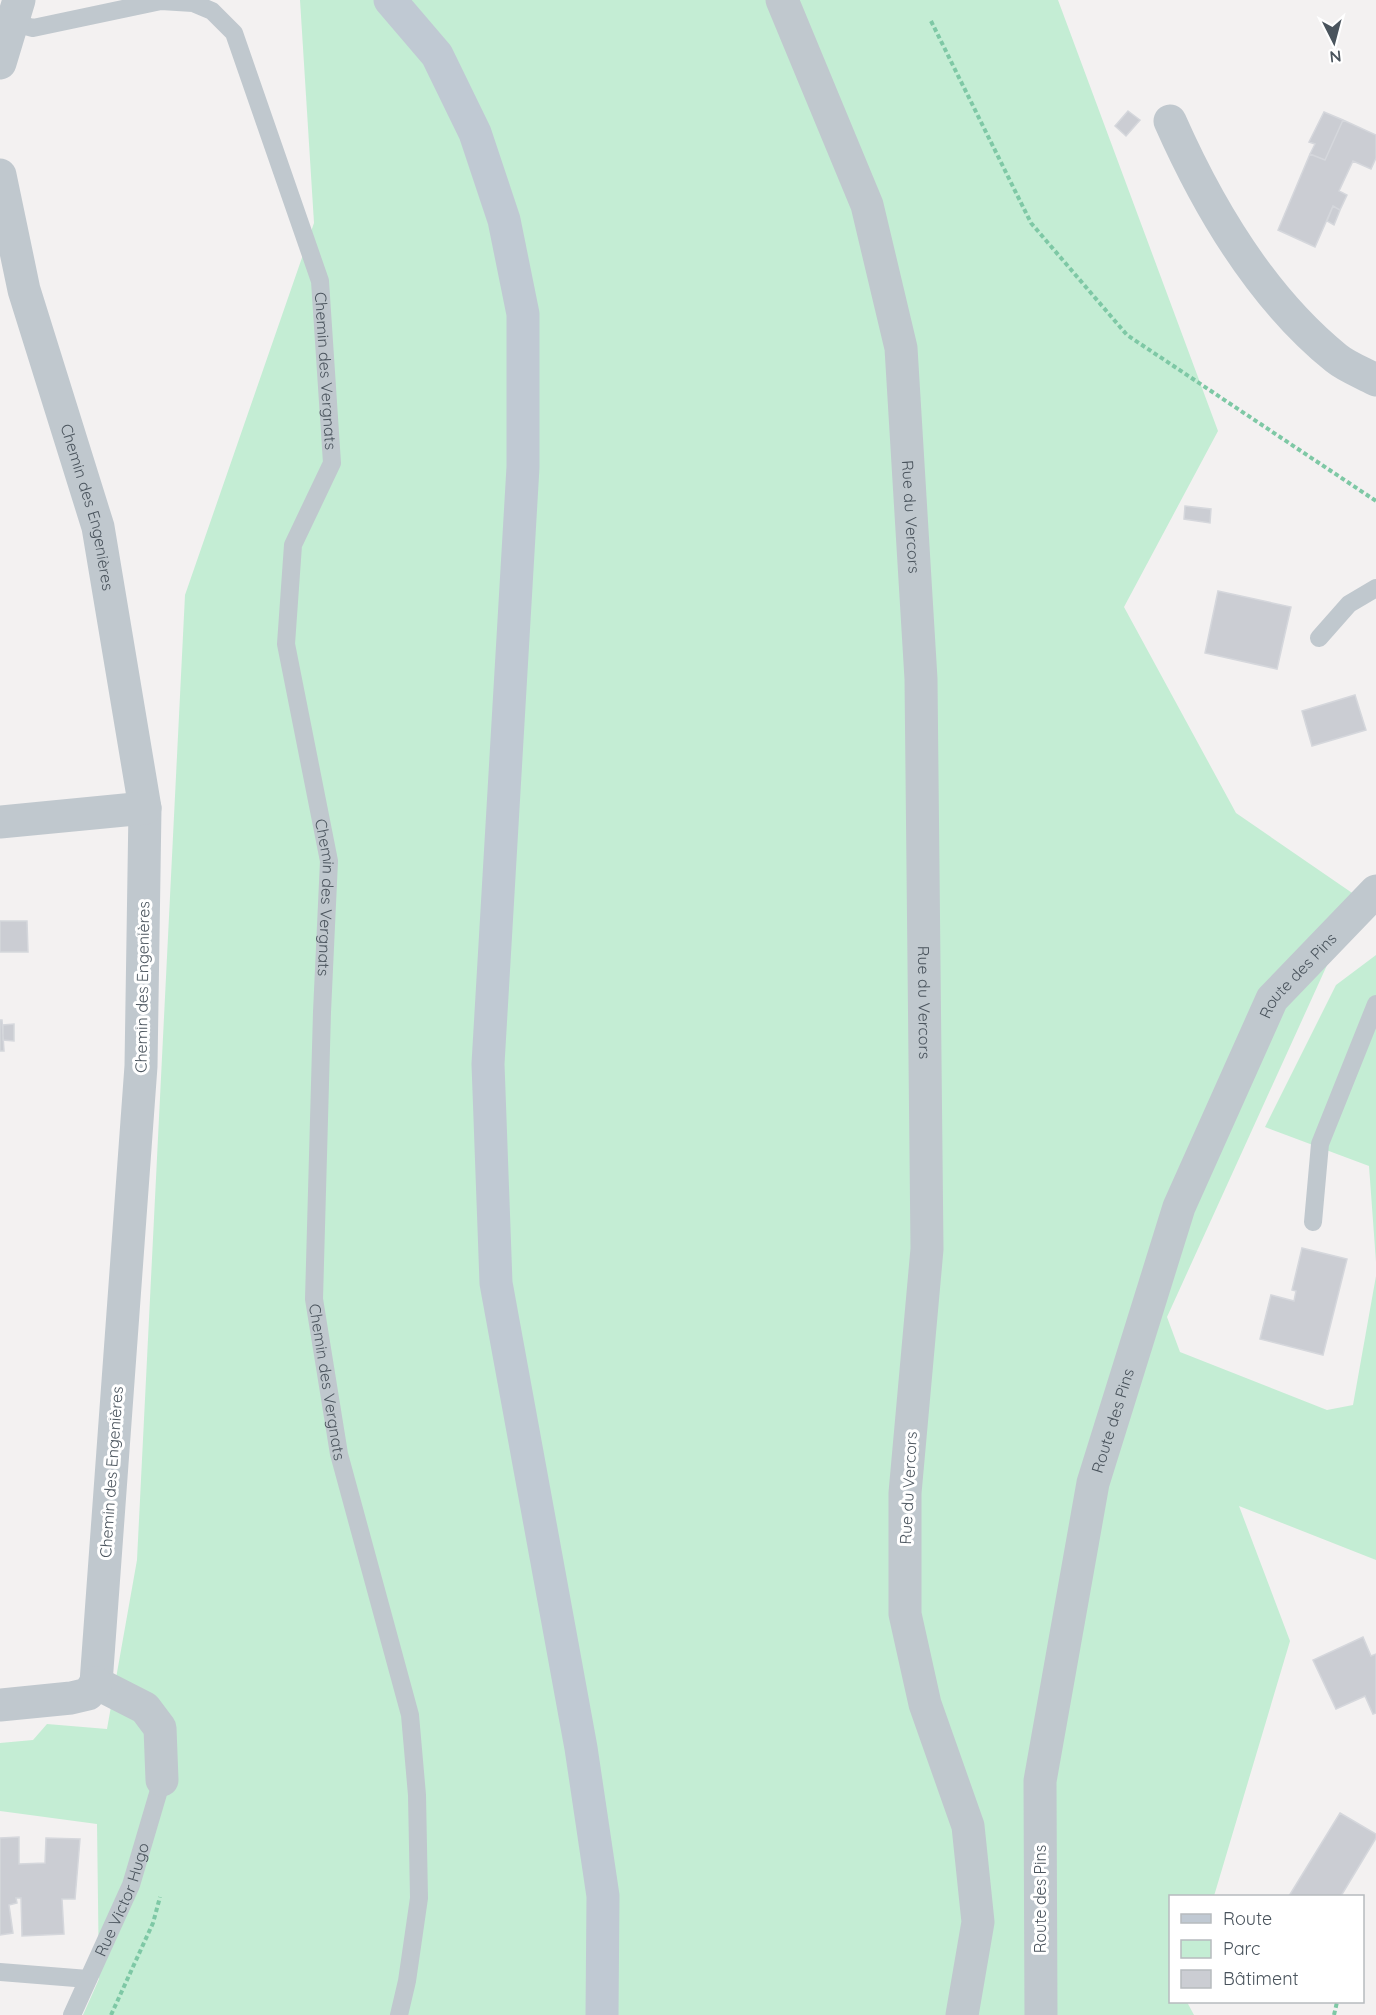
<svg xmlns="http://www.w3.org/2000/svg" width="1376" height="2015" font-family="Quicksand,sans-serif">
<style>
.green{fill:#c4edd4}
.building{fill:#cbcdd3;stroke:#d5d7dc;stroke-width:1.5}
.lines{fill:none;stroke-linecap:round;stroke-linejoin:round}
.path{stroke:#7ec8a5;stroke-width:4;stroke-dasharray:4.5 3;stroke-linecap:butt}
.lane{stroke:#c0c8ce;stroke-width:18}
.street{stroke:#c0c8ce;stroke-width:33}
.secondary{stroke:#c0c9d3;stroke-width:33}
.labels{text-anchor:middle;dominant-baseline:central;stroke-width:6;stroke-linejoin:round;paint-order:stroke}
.street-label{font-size:16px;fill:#4a545d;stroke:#fff}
</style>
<rect width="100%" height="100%" fill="#f3f1f1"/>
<!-- green -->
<path class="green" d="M300,0H1058L1218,431L1124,607L1236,813L1358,897L1167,1317L1180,1352L1327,1410L1353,1405L1376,1276V1560L1239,1506L1290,1641L1214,1896H1170V2002H1187L1194,2015H83L99,1979L97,1824L0,1811V1743L33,1740L47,1724L107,1729L137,1560L185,595L314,223Z
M1376,955V1262L1369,1166L1265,1127L1336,985Z"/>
<!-- building -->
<path class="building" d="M1128,111L1140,120L1126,136L1115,126Z
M1324,112L1343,120L1325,160L1310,154L1315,144L1309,142Z
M1343,120L1376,135V158L1371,169L1353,161L1339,191L1347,195L1340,210L1333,206L1315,247L1278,230L1310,154L1325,160Z
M1333,206L1340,210L1334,225L1327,221Z
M1185,506L1211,509L1210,523L1184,519Z
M1218,591L1291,607L1277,669L1205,653Z
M1355,695L1366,730L1312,746L1302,711Z
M0,921H27L28,952H0Z
M0,1020H2L4,1051H0Z
M14,1024V1041L3,1040V1025Z
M1302,1248L1347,1259L1323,1355L1260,1339L1271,1295L1294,1301L1296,1291L1292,1290Z
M1363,1637L1371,1656L1376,1654V1713L1373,1714L1365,1696L1336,1709L1313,1660Z
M1340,1813L1376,1834V1838L1341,1896H1289Z
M19,1837V1864L45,1863L46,1838L80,1839L75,1899H62L64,1934L22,1936L21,1898H16L17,1903L9,1905L13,1933L0,1935V1838Z"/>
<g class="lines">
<!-- path -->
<path class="path" d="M931,21L1031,223L1127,335L1376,501
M111,2015L153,1923L160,1897
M1334,2015L1337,2002"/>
<!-- lane -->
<g class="lane">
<path id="s1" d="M7,21L33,28L161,1L193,3L212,11L234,33L320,281L332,463L293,545L286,644L329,861L322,1012L314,1299L339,1454L410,1715L417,1795L419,1898L407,1981L399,2015"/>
<path d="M1319,638L1349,604L1376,588"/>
<path d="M1313,1222L1320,1144L1376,1004"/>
<path d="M0,1972L88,1979"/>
<path id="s2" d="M72,2015L131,1885L162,1780"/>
</g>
<!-- street -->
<g class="street">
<path id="s3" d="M782,0L867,205L901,348L921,679L927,1249L905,1493V1614L925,1704L968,1826L978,1922L962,2015"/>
<path d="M0,63L19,0"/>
<path d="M1170,121C1208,207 1262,298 1336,358C1347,367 1363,373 1376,380"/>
<path id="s4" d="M0,175L24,290L98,527L145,808L141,1066L96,1683"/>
<path d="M0,822L145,808"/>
<path d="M96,1683L145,1708L160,1728L162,1780"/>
<path d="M0,1705L71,1698L88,1694L96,1683"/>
<path id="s5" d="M1041,2015L1040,1781L1093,1483L1179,1207L1272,999L1376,891"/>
</g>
<!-- secondary -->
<path class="secondary" d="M390,0L437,55L475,133L504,220L523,314V467L488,1064L496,1283L581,1748L603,1896L602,2015"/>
</g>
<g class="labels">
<!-- street labels -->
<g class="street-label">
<text stroke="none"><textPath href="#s1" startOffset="594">Chemin des Vergnats</textPath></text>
<text stroke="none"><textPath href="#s4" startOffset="344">Chemin des Engenières</textPath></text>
<text stroke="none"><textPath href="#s3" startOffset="538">Rue du Vercors</textPath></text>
<text stroke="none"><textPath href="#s1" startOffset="1134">Chemin des Vergnats</textPath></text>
<text stroke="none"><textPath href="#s5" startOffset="1088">Route des Pins</textPath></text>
<text transform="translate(142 987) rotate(-89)">Chemin des Engenières</text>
<text stroke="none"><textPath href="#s3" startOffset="1024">Rue du Vercors</textPath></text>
<text stroke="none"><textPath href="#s1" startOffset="1620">Chemin des Vergnats</textPath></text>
<text stroke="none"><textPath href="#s5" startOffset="602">Route des Pins</textPath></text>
<text transform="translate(111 1472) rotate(-86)">Chemin des Engenières</text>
<text transform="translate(908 1488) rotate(-87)">Rue du Vercors</text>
<text stroke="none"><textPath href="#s2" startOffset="126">Rue Victor Hugo</textPath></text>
<text transform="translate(1040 1899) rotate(-90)">Route des Pins</text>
</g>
</g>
<!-- legend -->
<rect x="1169" y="1895" width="195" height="108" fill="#ffffff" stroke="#b7bbbe" stroke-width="1.5"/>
<rect x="1181" y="1914" width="30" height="9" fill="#c0c9d3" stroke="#b7bbbe" stroke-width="1.5"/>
<text x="1223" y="1925" font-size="18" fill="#4a545d">Route</text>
<rect x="1181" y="1940" width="30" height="18" fill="#c4edd4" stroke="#b7bbbe" stroke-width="1.5"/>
<text x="1223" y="1955" font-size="18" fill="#4a545d">Parc</text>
<rect x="1181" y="1970" width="30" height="18" fill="#cbcdd3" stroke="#b7bbbe" stroke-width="1.5"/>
<text x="1223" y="1985" font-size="18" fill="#4a545d">Bâtiment</text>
<!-- north arrow -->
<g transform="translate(1334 42) rotate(174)" stroke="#ffffff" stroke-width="4.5" paint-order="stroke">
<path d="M0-4.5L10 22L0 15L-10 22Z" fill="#4a545d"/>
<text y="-9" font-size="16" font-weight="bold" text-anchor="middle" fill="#4a545d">N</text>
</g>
</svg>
